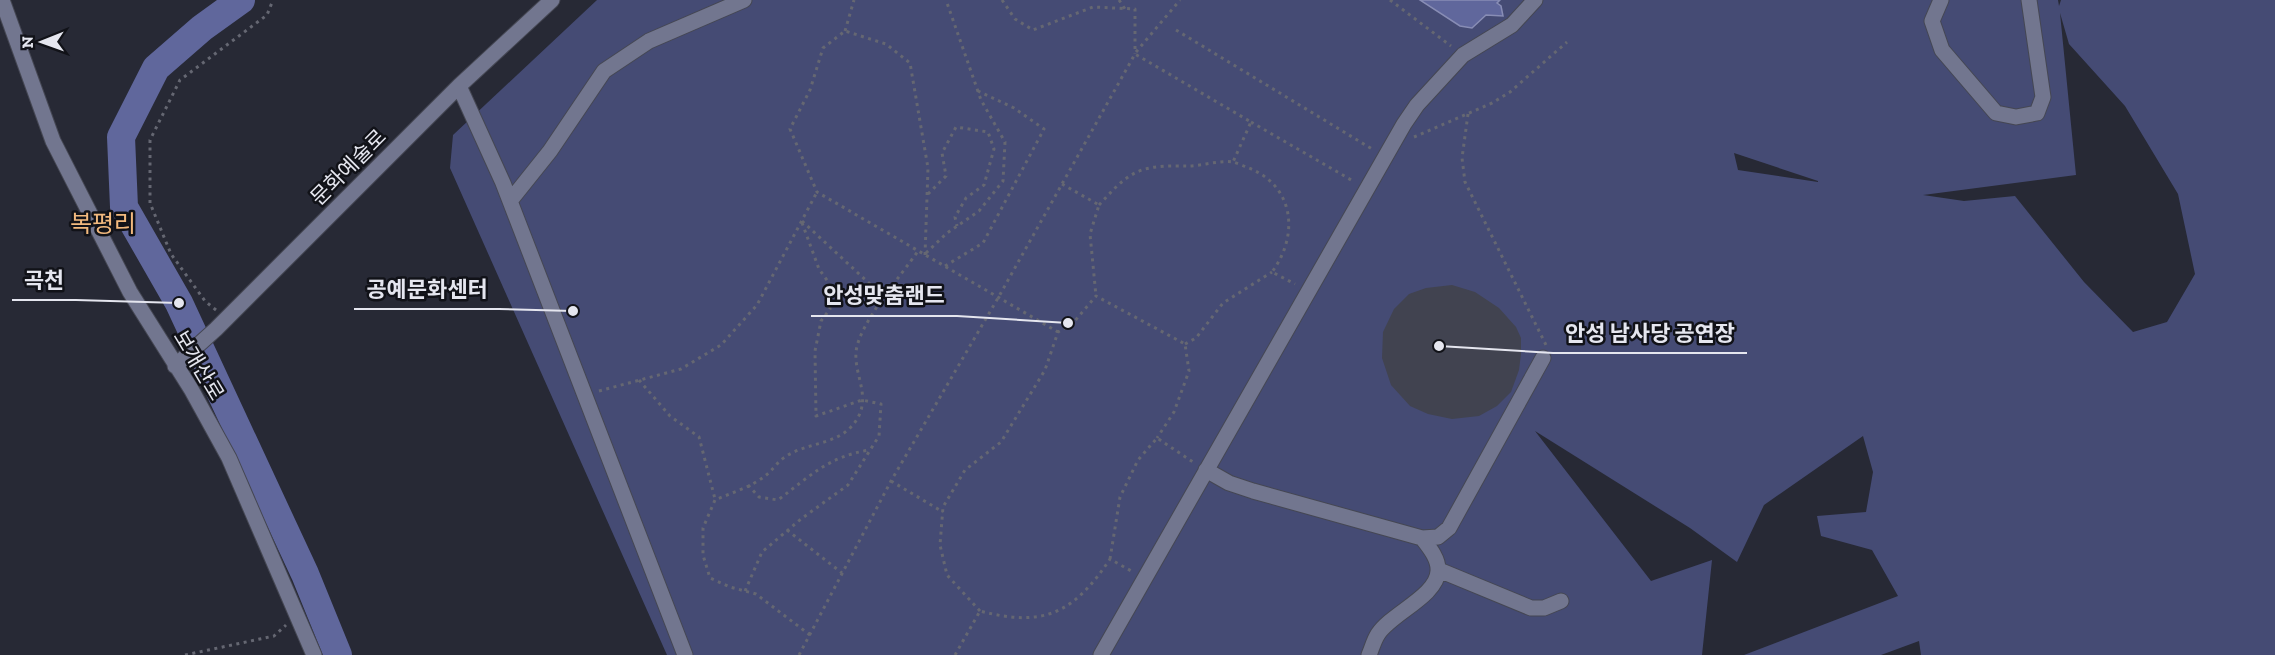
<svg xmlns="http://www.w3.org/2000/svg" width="2275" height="655" font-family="'Zilla Slab','Noto Sans KR',serif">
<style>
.green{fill:#454b74;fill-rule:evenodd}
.water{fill:#60679c;stroke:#888db5;stroke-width:1.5}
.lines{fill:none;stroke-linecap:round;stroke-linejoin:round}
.river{stroke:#60679c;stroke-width:28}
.building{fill:#414350}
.minor-casing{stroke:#454753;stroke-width:17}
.path{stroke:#656772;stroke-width:3;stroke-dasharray:3 4.5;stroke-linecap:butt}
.minor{stroke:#72768f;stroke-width:15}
.labels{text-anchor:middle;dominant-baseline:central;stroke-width:5;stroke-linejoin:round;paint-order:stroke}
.street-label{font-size:21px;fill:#e5e6ef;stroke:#111218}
.quarter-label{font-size:24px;fill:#f2b97e;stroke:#111218}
.leader{fill:none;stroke:#e5e6ef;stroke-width:2}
.callout-dot{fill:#e5e6ef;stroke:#111218;stroke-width:2}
.callout-label{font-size:22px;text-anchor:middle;font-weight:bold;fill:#e5e6ef;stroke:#111218;stroke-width:5;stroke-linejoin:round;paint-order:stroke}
</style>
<rect width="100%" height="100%" fill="#272935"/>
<!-- green -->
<path class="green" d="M597,0H2058L2059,6L2061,0H2275V655H1921L1919,641L1881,655H1744L1898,596L1872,550L1821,536L1817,516L1866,512L1873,472L1863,436L1764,505L1737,562L1690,528L1535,431L1651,581L1712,560L1702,655H667L450,168L453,135ZM2060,13L2069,44L2125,106L2178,194L2195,274L2167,322L2133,332L2084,282L2015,196L1964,201L1923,195L2076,175ZM1734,153L1818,181V182L1738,170Z"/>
<!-- water -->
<path class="water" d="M1420,0H1500L1497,3L1501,6L1503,16L1486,15L1472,28L1460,26Z"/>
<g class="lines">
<!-- river -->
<path class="river" d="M241,0L202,28L156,68L121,137L124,207L179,303L305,574L338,655"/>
</g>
<!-- building -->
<path class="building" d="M1452,285L1475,292L1499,308L1516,327L1521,338V354L1519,370L1511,392L1497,406L1479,416L1452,419L1428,414L1410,406L1391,385L1382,358L1383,332L1394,309L1409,294L1426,288Z"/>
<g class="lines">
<!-- minor casing -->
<g class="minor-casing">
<path id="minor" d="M2,0L53,141L130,292L191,389L229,458L314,655
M1941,0L1932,21L1942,50L1996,113L2016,117L2037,113L2043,97L2029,0
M459,86L503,183L685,655
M510,201L550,151L604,71L649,41L744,0
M175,366L216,329L459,86L552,0
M1206,470L1229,483L1253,491L1422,538L1438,537L1449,528L1543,358
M1439,570L1531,608H1544L1561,601
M1101,655L1404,124L1417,105L1463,55L1512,25L1535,0
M1369,655C1372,648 1374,640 1378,634C1392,613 1437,596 1438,571C1439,559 1429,547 1422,538"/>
</g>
<!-- path -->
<path class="path" d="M1002,0L1015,19L1033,30L1093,7L1135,9V54
M1119,0L1125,9
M1390,0L1451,46
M1176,30L1372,149
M845,31L854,0
M1136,52L1180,0
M1468,114L1462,158L1465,182L1546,345
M1251,122L1353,181
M1414,137L1492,103L1510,92L1567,42
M1062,184L1099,205L1090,234L1096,296
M928,194L946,176L942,153L956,127L988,132L994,149L984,185L966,198L955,217L957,226
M1099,205C1111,192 1122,179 1137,172C1152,165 1172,166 1187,166C1202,166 1219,160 1233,162C1237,163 1242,165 1246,167C1294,184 1300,234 1272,272L1295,284
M802,221L885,298
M926,253L947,233L979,211L1003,181L1005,142L981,100L946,0
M925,255L928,168L910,63L886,44L845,31L823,48L810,90L790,129L817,192L1058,332
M945,266L983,243L1044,129L1014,108L978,91
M216,310L205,301L171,254L150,203V140L180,80L267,15L273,0
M1185,344L1196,338L1223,303L1272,272
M639,380L670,416L699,437L715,499
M599,391L681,369L721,345L757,305L817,192
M891,481L943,512
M748,485L759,497L778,500C810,476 828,457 869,450
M787,530L842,573
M1110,559L1120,497L1138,460L1157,438L1193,462
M745,591L762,552L801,519L848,485L879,436L881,404L862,400L816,416L815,351L821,321L830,309L829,283L819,269L801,220
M980,611L947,575L940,545L943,507L965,470L1001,442L1045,370L1058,332L1073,323L1096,296L1185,344L1189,371L1174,412L1157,438
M810,635L756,594L730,587L710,578L703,555V528L715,500C731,493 751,487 765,476C772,471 777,462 785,457C805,443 834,445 851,427C875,401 854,378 856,352C859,323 901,276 918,251
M185,655L274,636L286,625
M799,655L891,481L998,298L1135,54L1251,122L1233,162
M955,655L980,611C1044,628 1074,613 1110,559L1133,572"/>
<!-- minor -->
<use href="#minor" class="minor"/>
</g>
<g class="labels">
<!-- street labels -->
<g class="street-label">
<text transform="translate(348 167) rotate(-45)">문화예술로</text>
<text transform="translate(199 365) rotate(59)">보개산로</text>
</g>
<!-- quarter labels -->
<g class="quarter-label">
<text x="103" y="223">복평리</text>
</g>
</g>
<!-- callouts -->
<path class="leader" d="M179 303L76 300H12M573 311L499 309H354M1068 323L957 316H811M1439 346L1553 353H1747"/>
<g class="callout-dot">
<circle cx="179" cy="303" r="6"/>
<circle cx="573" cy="311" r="6"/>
<circle cx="1068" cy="323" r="6"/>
<circle cx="1439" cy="346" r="6"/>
</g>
<g class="callout-label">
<text x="44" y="288">곡천</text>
<text x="427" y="297">공예문화센터</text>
<text x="884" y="303">안성맞춤랜드</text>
<text x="1650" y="341">안성 남사당 공연장</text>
</g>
<!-- north arrow -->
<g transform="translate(42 42) rotate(269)" stroke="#111218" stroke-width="4.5" paint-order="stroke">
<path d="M0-4.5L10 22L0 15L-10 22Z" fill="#e5e6ef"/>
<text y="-9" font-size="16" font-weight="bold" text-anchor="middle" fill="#e5e6ef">N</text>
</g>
</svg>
